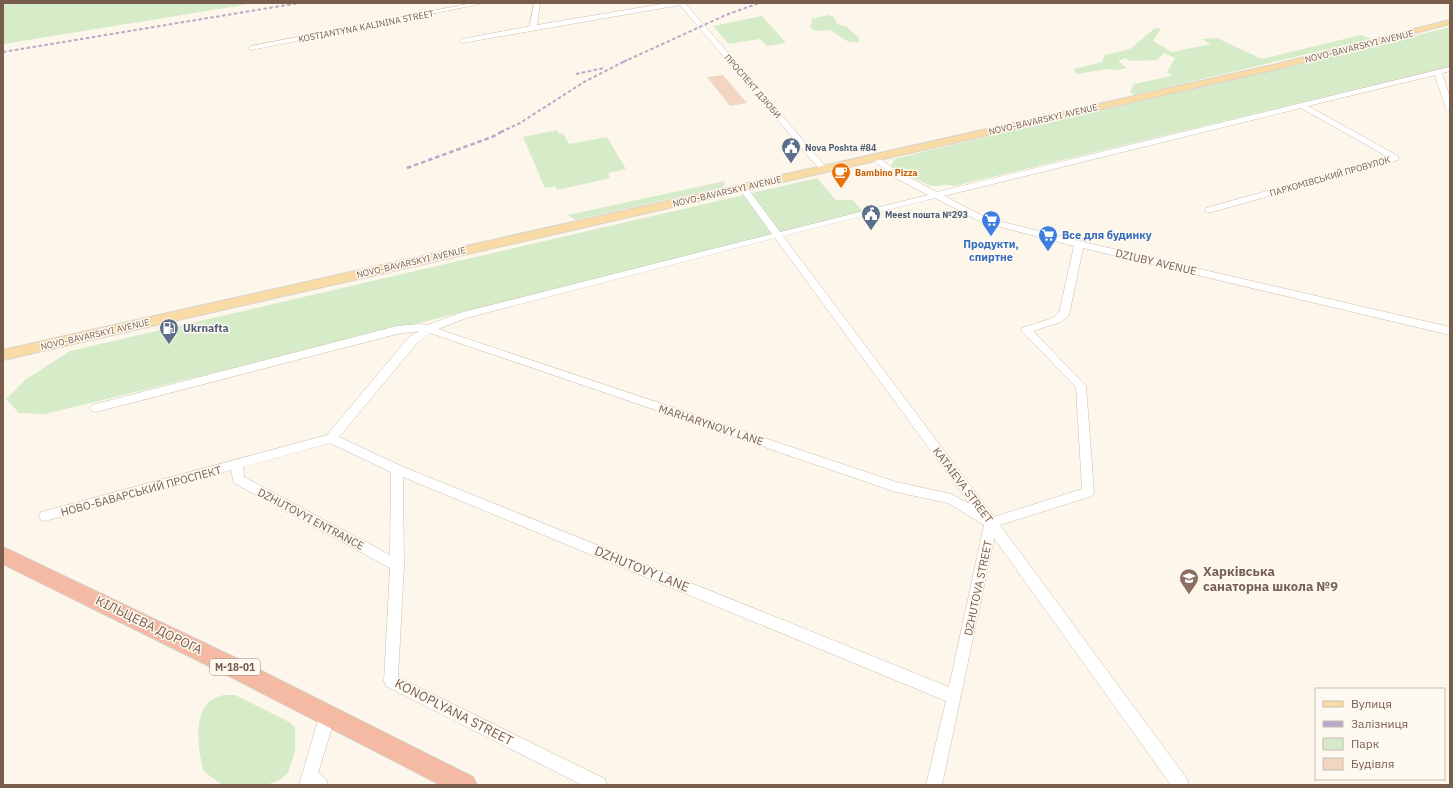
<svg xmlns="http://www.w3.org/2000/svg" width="1453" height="788" font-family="'IBM Plex Sans',sans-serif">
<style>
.green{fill:#d6ebc8}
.building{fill:#f2d6c2}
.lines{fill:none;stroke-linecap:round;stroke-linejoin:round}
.minor-casing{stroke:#cfbeaf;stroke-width:1}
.major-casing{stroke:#d9d2cd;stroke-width:2}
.highway-casing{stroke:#d9d2cd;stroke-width:2}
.minor{fill:#fff;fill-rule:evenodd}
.major{fill:#f9dba5;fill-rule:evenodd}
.highway{fill:#f5baa3;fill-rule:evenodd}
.rail-far1{stroke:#b9a8c8;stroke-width:2;stroke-dasharray:3.5 2.5;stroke-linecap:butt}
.rail{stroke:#b9a8c8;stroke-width:2.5;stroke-dasharray:4.5 3;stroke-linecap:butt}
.labels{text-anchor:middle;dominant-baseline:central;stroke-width:3;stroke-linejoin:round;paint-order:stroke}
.far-street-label{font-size:9px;fill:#785d4d;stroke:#fffaf1}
.far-service-label{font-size:9px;font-weight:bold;fill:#4e5e75;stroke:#fffaf1;text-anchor:start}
.far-food-label{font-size:9px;font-weight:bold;fill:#c56008;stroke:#fffaf1;text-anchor:start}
.shield{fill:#fffaf1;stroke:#a08c7e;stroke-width:1}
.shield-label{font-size:10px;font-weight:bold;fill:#785d4d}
.shop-label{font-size:11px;font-weight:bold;fill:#366cbe;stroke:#fffaf1;text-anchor:start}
.street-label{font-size:11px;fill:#785d4d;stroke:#fffaf1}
.service-label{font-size:11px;font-weight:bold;fill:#4e5e75;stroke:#fffaf1;text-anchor:start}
.near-street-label{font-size:13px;fill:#785d4d;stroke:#fffaf1}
.near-education-label{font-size:13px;font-weight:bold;fill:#785e54;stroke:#fffaf1;text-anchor:start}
</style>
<rect width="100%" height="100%" fill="#fcf6eb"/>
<!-- green -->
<path class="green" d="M3,3H256L3,44Z
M829,15L834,17L837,24L847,27L859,38V42H849L830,30L815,31L810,27L812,22L811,19Z
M762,16L786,43L767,46L760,39L729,44L713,26Z
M1450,27V66L955,186C946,184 942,186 933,186C930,186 894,170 890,167L895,159L930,150L1282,69Z
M1155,28L1161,29L1153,41L1172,52L1211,44L1202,39L1217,38L1262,59L1361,35L1371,39L1134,95L1130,92L1134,84L1172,76L1167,72L1175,58L1164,53L1157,60L1130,61L1125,58L1118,61L1127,68L1118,70L1108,69L1077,74L1074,69L1102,62L1105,55L1130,49Z
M557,130L559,134L563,133L569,144L607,137L626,169L608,173L610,178L557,190L555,186L545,188L523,137Z
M817,178L836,200H853L862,211L435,319L45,414L19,413L6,399L25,380L70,351Z
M725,181L723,187L575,220L568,215Z
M223,695H235L291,723L295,728V752L288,773L278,781L269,784L223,785L203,771C199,750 192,716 211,700C214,698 219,697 223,695Z"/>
<!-- building -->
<path class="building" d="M723,75L747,103L730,106L707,77Z"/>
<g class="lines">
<!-- minor casing -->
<g class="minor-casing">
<path id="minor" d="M473,3H485L251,50L248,48L251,46Z
M534,3H540L537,25L668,3H685L828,169L827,171H821L680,5L462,43L459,41L462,39L531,26L530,24Z
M1450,67V71L1442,73L1450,98V111L1446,109L1435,75L1308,106L1398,156V160L1212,212H1206L1205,210L1206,208L1388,157L1301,108L944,196L987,218L1079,241L1450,327V335L1083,248L1069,315L1061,322L1033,331L1086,386L1094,492L1092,496L1000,525L1187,779L1189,785H1171L994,538L942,785H926L946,701L403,477L404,565L398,677L605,779L607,785H582L386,686L384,681L390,568L234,483L231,470L45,521L41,520L39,516L41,512L45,511L327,435L409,337L419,331L397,334L96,412L92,411L90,408L92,405L397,326L420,324L428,325L463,312L772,234L738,187L739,185H745L780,232L928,195L894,177L873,160V156H876L900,173L937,192ZM935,198L981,222L1074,246L1059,313L1053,318L1022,328L1021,330L1076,387L1082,489L994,517L783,236ZM775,238L970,504L951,494L896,482L438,329L466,318ZM430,333L896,492L948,503L984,525L949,687L401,466L339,437L417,343ZM330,443L391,472L390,555L244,477L243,467Z
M328,706L333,709L336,714L318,773L326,779L328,785H299L320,714L323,709Z"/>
</g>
<!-- major casing -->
<g class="major-casing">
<path id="major" d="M1450,20V24L1278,69L3,360V350L1277,64Z"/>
</g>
<!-- highway casing -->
<g class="highway-casing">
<path id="highway" d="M3,547L242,661L473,777L477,785H441L227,675L3,564Z"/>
</g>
<!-- minor -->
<use href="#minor" class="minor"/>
<!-- major -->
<use href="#major" class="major"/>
<!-- highway -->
<use href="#highway" class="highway"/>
<!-- rail-far1 -->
<path class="rail-far1" d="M3,52L299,3
M623,62L726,15L759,3
M576,74L604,68
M501,132L520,123L584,82L627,60"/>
<!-- rail -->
<path class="rail" d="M407,168L492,137L503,131"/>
</g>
<!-- icons -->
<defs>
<g id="civic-pin" transform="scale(1)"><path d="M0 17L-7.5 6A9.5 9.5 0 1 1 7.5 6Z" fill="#5c6f8a" stroke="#fffaf1"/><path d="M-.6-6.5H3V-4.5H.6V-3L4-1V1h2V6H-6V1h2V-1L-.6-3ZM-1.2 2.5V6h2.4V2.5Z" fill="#fff"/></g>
<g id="cafe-pin" transform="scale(1)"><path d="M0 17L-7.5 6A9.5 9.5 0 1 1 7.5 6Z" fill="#e8710a" stroke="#fffaf1"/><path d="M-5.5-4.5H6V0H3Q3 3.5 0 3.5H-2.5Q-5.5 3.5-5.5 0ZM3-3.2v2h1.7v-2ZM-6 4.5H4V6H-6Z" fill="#fff"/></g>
<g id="supermarket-pin" transform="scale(1)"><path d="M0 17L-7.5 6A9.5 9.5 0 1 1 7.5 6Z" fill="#3f7fe0" stroke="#fffaf1"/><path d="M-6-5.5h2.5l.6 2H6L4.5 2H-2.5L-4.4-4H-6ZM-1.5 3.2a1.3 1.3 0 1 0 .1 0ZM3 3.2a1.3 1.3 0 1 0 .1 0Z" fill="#fff"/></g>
<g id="fuel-pin" transform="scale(1)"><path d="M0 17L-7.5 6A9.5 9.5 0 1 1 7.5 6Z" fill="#5c6f8a" stroke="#fffaf1"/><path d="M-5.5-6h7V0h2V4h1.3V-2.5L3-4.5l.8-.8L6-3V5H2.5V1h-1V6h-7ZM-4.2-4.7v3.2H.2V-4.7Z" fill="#fff"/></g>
<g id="school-pin" transform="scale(1)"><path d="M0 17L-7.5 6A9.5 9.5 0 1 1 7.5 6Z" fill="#8d6e63" stroke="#fffaf1"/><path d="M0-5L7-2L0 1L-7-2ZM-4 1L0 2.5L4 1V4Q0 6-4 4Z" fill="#fff"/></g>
</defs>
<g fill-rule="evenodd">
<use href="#civic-pin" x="791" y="147"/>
<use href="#cafe-pin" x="841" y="172"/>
<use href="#civic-pin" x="871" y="214"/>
<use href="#supermarket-pin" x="991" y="220"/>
<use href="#supermarket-pin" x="1048" y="235"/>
<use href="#fuel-pin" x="169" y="328"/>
<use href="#school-pin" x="1189" y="578"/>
</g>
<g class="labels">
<!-- far-street labels -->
<g class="far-street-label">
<text transform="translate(366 26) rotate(-11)">KOSTIANTYNA KALININA STREET</text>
<text transform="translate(1359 46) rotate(-14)">NOVO-BAVARSKYI AVENUE</text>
<text transform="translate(753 86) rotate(49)">ПРОСПЕКТ ДЗЮБИ</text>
<text transform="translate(1043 119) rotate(-13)">NOVO-BAVARSKYI AVENUE</text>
<text transform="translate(1330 176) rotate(-16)">ПАРХОМІВСЬКИЙ ПРОВУЛОК</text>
<text transform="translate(727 191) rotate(-13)">NOVO-BAVARSKYI AVENUE</text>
<text transform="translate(411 262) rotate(-13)">NOVO-BAVARSKYI AVENUE</text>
<text transform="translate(95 334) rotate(-13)">NOVO-BAVARSKYI AVENUE</text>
</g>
<!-- far-service labels -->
<g class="far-service-label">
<text x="805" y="147">Nova Poshta #84</text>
<text x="885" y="214">Meest пошта №293</text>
</g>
<!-- far-food labels -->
<g class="far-food-label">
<text x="855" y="172">Bambino Pizza</text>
</g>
<!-- shield labels -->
<rect class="shield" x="210" y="659" width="50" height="16" rx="3"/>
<g class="shield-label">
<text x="235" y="667">М-18-01</text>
</g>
<!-- shop labels -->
<g class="shop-label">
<text x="1062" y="235">Все для будинку</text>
<text x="991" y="244" text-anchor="middle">Продукти,<tspan x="991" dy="13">спиртне</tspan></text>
</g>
<!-- street labels -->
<g class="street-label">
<text transform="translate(1156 262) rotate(13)">DZIUBY AVENUE</text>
<text transform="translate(711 425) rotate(18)">MARHARYNOVY LANE</text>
<text transform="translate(963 485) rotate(53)">KATAIEVA STREET</text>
<text transform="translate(141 491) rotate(-15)">НОВО-БАВАРСЬКИЙ ПРОСПЕКТ</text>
<text transform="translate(311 519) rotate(28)">DZHUTOVYI ENTRANCE</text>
<text transform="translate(978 588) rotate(-78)">DZHUTOVA STREET</text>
</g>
<!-- service labels -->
<g class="service-label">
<text x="183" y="328">Ukrnafta</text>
</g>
<!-- near-street labels -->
<g class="near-street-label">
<text transform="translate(642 569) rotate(22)">DZHUTOVY LANE</text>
<text transform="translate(149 625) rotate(26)">КІЛЬЦЕВА ДОРОГА</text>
<text transform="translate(454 712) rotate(27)">KONOPLYANA STREET</text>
</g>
<!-- near-education labels -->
<g class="near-education-label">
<text x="1203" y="571">Харківська<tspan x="1203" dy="15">санаторна школа №9</tspan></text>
</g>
</g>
<!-- border -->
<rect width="1453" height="788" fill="none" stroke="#785d4d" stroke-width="8"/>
<!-- legend -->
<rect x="1315" y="688" width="130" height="92" fill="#fffaf1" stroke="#c9bbaf"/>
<rect x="1323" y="701" width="20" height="6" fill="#f9dba5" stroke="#c9bbaf"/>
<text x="1351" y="708" font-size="12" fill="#785d4d">Вулиця</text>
<rect x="1323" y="721" width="20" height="6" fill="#b9a8c8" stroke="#c9bbaf"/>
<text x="1351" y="728" font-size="12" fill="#785d4d">Залізниця</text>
<rect x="1323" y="738" width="20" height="12" fill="#d6ebc8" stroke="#c9bbaf"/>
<text x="1351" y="748" font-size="12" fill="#785d4d">Парк</text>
<rect x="1323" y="758" width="20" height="12" fill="#f2d6c2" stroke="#c9bbaf"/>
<text x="1351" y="768" font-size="12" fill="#785d4d">Будівля</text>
</svg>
